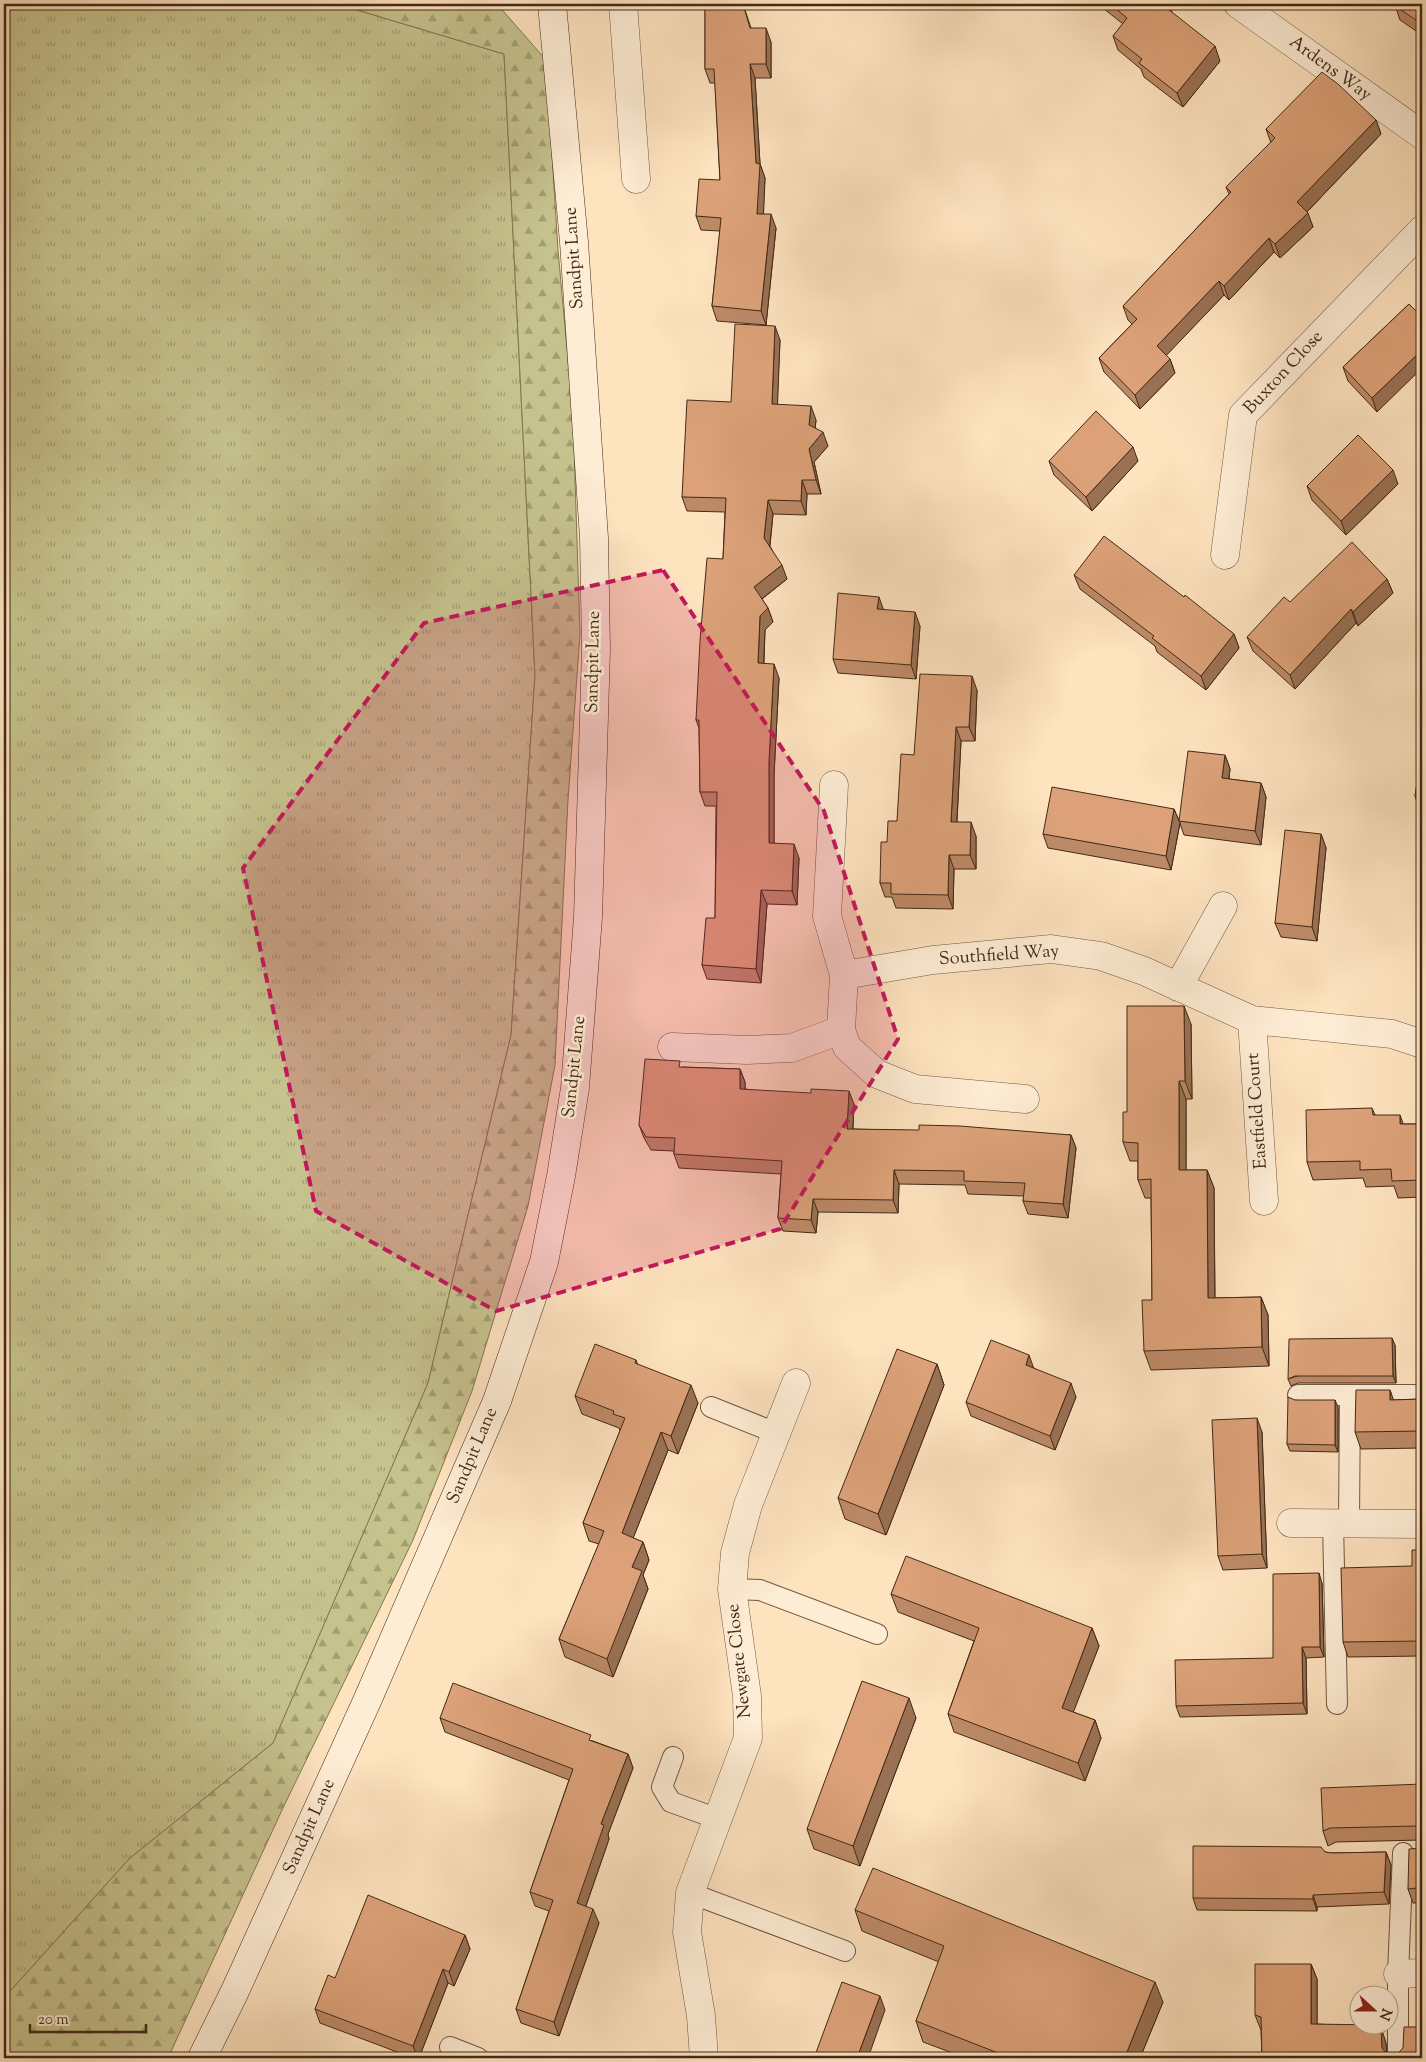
<svg xmlns="http://www.w3.org/2000/svg" width="1426" height="2062" font-family="'Sorts Mill Goudy',serif">
<style>
.grass{fill:url(#grass-tufts);stroke:#847652}
.forest{fill:url(#forest-firs);stroke:#847652}
.lines{fill:none;stroke-linecap:round;stroke-linejoin:round}
.lane-casing{stroke:#725841;stroke-width:22}
.street-casing{stroke:#725841;stroke-width:29}
.secondary-casing{stroke:#432917;stroke-width:29}
.lane{stroke:#feedd5;stroke-width:20}
.street{stroke:#feedd5;stroke-width:28}
.secondary{stroke:#feedd5;stroke-width:28}
.wall{fill:#bd8a67;stroke:#432917}
.shaded-wall{fill:#9a7154;stroke:#432917}
.building{fill:#dca178;stroke:#432917}
.marked{fill:#c2185b;fill-opacity:0.2;stroke:#c2185b;stroke-width:4;stroke-dasharray:10 6;stroke-linejoin:round}
.labels{text-anchor:middle;dominant-baseline:central;stroke-width:5;stroke-linejoin:round;paint-order:stroke}
.street-label{font-size:18px;fill:#432917;stroke:#feedd5}
</style>
<defs>
<pattern id="grass-tufts" width="24" height="20" patternUnits="userSpaceOnUse" patternTransform="scale(1.25)"><rect width="24" height="20" fill="#c6c28e"/><path d="M3 7l-1-3M5 7V3M7 7l1-3M15 17l-1-3M17 17v-4M19 17l1-3" fill="none" stroke="#a29e73"/></pattern>
<pattern id="forest-firs" width="22" height="20" patternUnits="userSpaceOnUse" patternTransform="scale(1.25)"><rect width="22" height="20" fill="#c6c28e"/><path d="M5 1l3.5 6h-7zM16 11l3.5 6h-7z" fill="#a29e73"/></pattern>
</defs>
<rect width="100%" height="100%" fill="#fee3bf"/>
<filter id="stains"><feTurbulence type="fractalNoise" baseFrequency=".004" numOctaves="4"/><feColorMatrix values="0 0 0 0 .2 0 0 0 0 .09 0 0 0 0 .02 0 0 0 .5 -.17"/></filter>
<radialGradient id="worn" r=".72"><stop offset=".6" stop-color="#630" stop-opacity="0"/><stop offset="1" stop-color="#630" stop-opacity=".3"/></radialGradient>
<!-- grass -->
<path class="grass" d="M4,4H337L504,54L535,675L511,1035L428,1383L273,1743L129,1859L4,1998Z"/>
<!-- forest -->
<path class="forest" d="M337,4H497L546,60L558,250L573,416L580,634L568,800L555,1065L528,1206L472,1391L413,1540L282,1810L168,2058H4V1998L129,1859L273,1743L428,1383L511,1035L535,675L504,54Z"/>
<g class="lines">
<!-- lane casing -->
<g class="lane-casing">
<path id="lane" d="M1298,1395H1422
M711,1407L776,1433
M1349,1522L1350,1395
M1333,1523L1337,1704
M732,1589L760,1590L877,1634
M673,1757L662,1787L671,1802L718,1819
M690,1893L845,1951
M450,2047L478,2058
M1398,2058V1974L1403,1853"/>
</g>
<!-- street casing -->
<g class="street-casing">
<path id="street" d="M623,4L636,179
M1238,4L1422,135
M1225,555L1243,415L1422,230
M834,785L827,916L844,975L841,1030L847,1047L877,1074L915,1089L1025,1099
M844,975L933,960L1051,949L1101,956L1144,971L1252,1020L1392,1034L1422,1044
M1178,987L1223,906
M1252,1020L1264,1201
M672,1047L747,1050L792,1048L841,1030
M1291,1523L1422,1524
M1398,1974L1422,1973
M704,2058L701,2016L687,1932L690,1893L748,1738L747,1696L732,1589L735,1553L748,1505L796,1383"/>
</g>
<!-- secondary casing -->
<g class="secondary-casing">
<path id="secondary" d="M202,2058L235,1991L367,1701L497,1401L544,1262L561,1176L575,1088L588,917L596,649L594,538L574,242L552,4"/>
</g>
<!-- lane -->
<use href="#lane" class="lane"/>
<!-- street -->
<use href="#street" class="street"/>
<!-- secondary -->
<use href="#secondary" class="secondary"/>
</g>
<!-- wall -->
<path class="wall" d="M705,4H743L751,28L771,42V78H755L760,164L765,178L763,214L776,228L766,325L717,321L712,306L720,231L701,230L696,216L720,180L715,83H710L705,69Z
M1098,4H1166L1170,6L1172,12L1220,61L1183,107L1144,77L1141,69L1118,50L1113,36L1123,24Z
M1389,4H1422V35L1400,20L1396,8Z
M1376,120L1381,134L1307,212L1313,227L1280,258L1274,252L1229,300L1224,295L1166,355L1170,359L1175,373L1140,409L1104,372L1099,358L1132,324L1128,320L1123,306L1229,194L1226,187L1271,143L1266,129Z
M1409,304L1377,412L1348,381L1343,367Z
M780,340L777,405L816,420L815,428L828,446L814,462L821,494H807L806,515L773,514L770,546L787,579L762,599L768,608L773,622L765,630L764,663L779,678L774,775V843L799,858L797,905L767,904L761,983L707,979L702,965L715,918L716,806H705L700,792L699,728L696,720L723,559L725,512L687,511L682,497L731,402Z
M1049,461H1138L1092,511L1054,475Z
M1398,484L1346,535L1312,500L1307,486Z
M1074,575L1184,597L1234,634L1239,648L1206,690L1157,652L1155,646L1080,589Z
M1387,579L1393,593L1358,626L1356,623L1295,689L1253,651L1247,637L1290,602Z
M920,626L916,679L838,673L833,659Z
M977,690L975,741H961L957,822L976,836V869H954L953,909L896,908L892,897H885L880,883L887,842L897,821L914,755Z
M1422,753V817L1415,796Z
M1225,755L1230,769L1229,779L1261,783L1266,797L1261,845L1184,835L1179,821Z
M1174,809L1180,823L1171,870L1048,848L1043,834Z
M1321,834L1326,848L1317,941L1281,937L1275,923Z
M1191,1024L1192,1099H1186V1170H1207L1214,1188L1215,1298L1261,1297L1268,1315L1269,1366L1151,1370L1144,1351L1152,1300L1151,1198H1145L1138,1180V1161H1130L1123,1142L1127,1112Z
M682,1067L740,1069L745,1082V1089L854,1104L853,1129L1071,1135L1076,1148L1068,1218L1028,1214L1023,1201L1024,1196L968,1194L965,1185L899,1184L898,1213L818,1212L816,1233L783,1231L778,1218L781,1174L679,1168L674,1154V1151L651,1150L644,1138L639,1125Z
M1372,1108L1375,1115L1403,1124H1422V1197L1398,1198L1394,1186L1366,1187L1363,1178L1313,1180L1307,1162Z
M1395,1345L1396,1383H1298L1291,1386L1288,1379Z
M636,1360L638,1365L698,1403L678,1454L668,1450L633,1538L643,1542L649,1560L643,1575L648,1589L613,1677L565,1657L559,1639L599,1544L589,1541L583,1523L620,1431L619,1428L582,1414L575,1396Z
M937,1364L944,1385L886,1535L845,1519L838,1498Z
M1034,1368L1076,1397L1055,1450L971,1416L966,1402Z
M1390,1390L1393,1400L1422,1399V1448L1361,1449L1355,1432Z
M1295,1400L1338,1407V1452L1290,1451L1287,1444Z
M1262,1432L1267,1568L1223,1570L1218,1556Z
M1422,1550V1656L1348,1657L1343,1642L1412,1566Z
M1322,1583L1324,1657L1306,1658L1307,1714L1180,1717L1176,1706L1273,1658Z
M891,1594L1092,1628L1099,1646L1073,1712L1095,1720L1101,1738L1085,1781L954,1732L948,1714L974,1641L898,1612Z
M440,1718L593,1741L628,1754L633,1768L608,1834L609,1839L586,1906L599,1923L559,2036L521,2023L516,2009L549,1911L535,1906L530,1892L569,1780L445,1732Z
M916,1718L860,1866L814,1849L807,1829Z
M1422,1759V1840L1336,1842L1328,1846L1323,1831L1422,1784Z
M1422,1848V1909L1420,1903H1413L1408,1889Z
M1325,1852L1332,1853L1386,1852L1391,1865L1389,1904L1317,1907V1911L1197,1910L1193,1898Z
M855,1910L1163,2002L1140,2058H966L923,2042L916,2021L939,1962L862,1931Z
M465,1935L470,1949L454,1986L448,1983L419,2058H413L320,2023L315,2009L335,1978Z
M1311,1964L1317,1979V2024L1381,2028L1386,2043L1387,2053L1392,2055L1422,2058H1262L1261,2030L1255,2015Z"/>
<!-- shaded-wall -->
<path class="shaded-wall" d="M766,28L771,42V78L766,64Z
M1215,46L1220,61L1183,107L1177,93Z
M750,64L755,78L760,164L765,178L763,228L757,214L756,163Z
M1376,120L1381,134L1303,216L1297,202Z
M1308,213L1313,227L1280,258L1275,244Z
M771,214L776,228L766,325L761,311Z
M1269,238L1274,252L1229,300L1224,286Z
M1219,281L1224,295L1162,360L1157,346Z
M775,326L780,340L777,418L772,404Z
M1422,350V368L1377,412L1372,398Z
M1170,359L1175,373L1140,409L1135,395Z
M811,406L816,420L814,439L809,425Z
M823,432L828,446L814,462L821,494L816,480L809,449Z
M1133,447L1138,461L1092,511L1086,497Z
M1393,470L1398,484L1346,535L1341,521Z
M802,480L807,494L806,515L801,501Z
M768,500L773,514L769,552L764,538Z
M782,565L787,579L759,601L754,587Z
M1387,579L1393,593L1358,626L1353,612Z
M879,597L884,611L877,609Z
M768,608L773,622L765,630L763,677L758,663L760,616Z
M1351,609L1356,623L1295,689L1290,675Z
M915,612L920,626L916,679L911,665Z
M1234,634L1239,648L1206,690L1201,676Z
M774,664L779,678L774,775V857L769,843V762Z
M972,676L977,690L975,741L969,727Z
M956,727L961,741L956,836L951,822Z
M1225,755L1230,769L1227,792L1222,778Z
M1261,783L1266,797L1261,845L1255,831Z
M1174,809L1180,823L1171,870L1166,856Z
M971,822L976,836V869L970,855Z
M1321,834L1326,848L1317,941L1312,927Z
M794,844L799,858L797,905L792,891Z
M949,855L954,869L953,909L948,895Z
M761,890L767,904L761,983L756,969Z
M1184,1006L1191,1024L1192,1099L1185,1081Z
M740,1069L745,1082V1102L740,1089Z
M1179,1081L1186,1099V1189L1179,1170Z
M849,1091L854,1104L852,1142L847,1129Z
M1400,1115L1406,1132L1400,1124Z
M1071,1135L1076,1148L1068,1218L1063,1204Z
M894,1170L899,1184L898,1213L893,1200Z
M1207,1170L1214,1188L1215,1317L1208,1298Z
M813,1199L818,1212L816,1233L811,1220Z
M1261,1297L1268,1315L1269,1366L1262,1347Z
M1392,1338L1395,1345L1396,1383L1393,1376Z
M1029,1355L1034,1369L1026,1365Z
M937,1364L944,1385L886,1535L878,1514Z
M1071,1383L1076,1397L1055,1450L1050,1436Z
M691,1385L698,1403L678,1454L671,1436Z
M1390,1390L1396,1407L1390,1400Z
M1335,1400L1338,1407V1452L1335,1445Z
M1257,1418L1262,1432L1267,1568L1262,1554Z
M661,1432L668,1450L628,1551L622,1533Z
M643,1542L649,1560L643,1575L648,1589L613,1677L607,1659L632,1567Z
M1319,1573L1322,1583L1324,1657L1320,1647Z
M1092,1628L1099,1646L1068,1726L1062,1708Z
M1302,1647L1306,1658L1307,1714L1303,1703Z
M909,1698L916,1718L860,1866L853,1846Z
M1095,1720L1101,1738L1085,1781L1078,1763Z
M628,1754L633,1768L608,1834L609,1839L582,1917L577,1903L601,1824Z
M1386,1852L1391,1865L1389,1904L1384,1892Z
M1313,1895L1317,1907V1911L1313,1899Z
M593,1909L599,1923L559,2036L554,2022Z
M465,1935L470,1949L454,1986L449,1972Z
M1311,1964L1317,1979V2040L1311,2024Z
M443,1969L448,1983L419,2058H418L413,2046Z
M1155,1982L1163,2002L1140,2058H1125V2057Z
M880,1996L885,2010L868,2058H857Z
M1377,2025L1381,2036V2028L1386,2043L1387,2058L1382,2048Z"/>
<!-- building -->
<path class="building" d="M705,4H743L750,28H766V64H750L756,163L760,164L757,214H771L761,311L712,306L721,218L696,216L699,179L720,180L714,69H705Z
M1110,4H1166L1170,6L1168,9L1215,46L1177,93L1139,63L1142,59L1113,36L1127,18Z
M1396,4H1422V24L1395,6Z
M1322,72L1338,84L1376,120L1297,202L1308,213L1275,244L1269,238L1224,286L1219,281L1157,346L1170,359L1135,395L1099,358L1137,319L1123,306L1231,192L1226,187L1275,138L1266,129Z
M1409,304L1422,317V350L1372,398L1343,367Z
M735,324L775,326L772,404L811,406L809,425L823,432L809,449L816,480H802L801,501L768,500L764,538L782,565L754,587L768,608L760,616L758,663L774,664L769,762V843L794,844L792,891L761,890L756,969L702,965L706,918H715L717,792H700L699,720H696L700,641L707,558L723,559L726,498L682,497L687,400L731,402Z
M1096,411L1133,447L1086,497L1049,461Z
M1358,435L1393,470L1341,521L1307,486Z
M1104,536L1184,597L1185,595L1234,634L1201,676L1152,638L1154,636L1074,575Z
M1352,542L1387,579L1353,612L1351,609L1290,675L1247,637L1284,597L1290,602Z
M838,593L879,597L877,609L915,612L911,665L833,659Z
M920,674L972,676L969,727H956L951,822H971L970,855H949L948,895L891,894V883H880L881,842H887L888,821H897L901,754L914,755Z
M1188,751L1225,755L1222,778L1261,783L1255,831L1179,821Z
M1422,753V798L1415,796Z
M1052,787L1174,809L1166,856L1043,834Z
M1285,830L1321,834L1312,927L1275,923Z
M1127,1006H1184L1185,1081H1179V1170H1207L1208,1298L1261,1297L1262,1347L1144,1351L1142,1300H1152L1151,1179L1138,1180V1143L1123,1142V1112H1127Z
M645,1059L680,1061L679,1067L740,1069V1089L811,1093V1089L849,1091L847,1129L919,1130V1125L960,1126L1071,1135L1063,1204L1023,1201L1025,1183L964,1181V1171L894,1170L893,1200L813,1199L811,1220L778,1218L782,1161L674,1154L675,1138L646,1137L639,1125Z
M1372,1108L1373,1115H1400V1124H1422V1180L1392,1181L1391,1169L1360,1170V1161L1307,1162L1306,1110Z
M1392,1338L1393,1376H1295L1288,1379L1289,1339Z
M991,1340L1029,1355L1026,1365L1071,1383L1050,1436L966,1402Z
M595,1344L636,1360L635,1363L691,1385L671,1436L661,1432L622,1533L643,1542L632,1567L642,1571L607,1659L559,1639L604,1531L583,1523L625,1418L613,1414L614,1411L575,1396Z
M897,1349L937,1364L878,1514L838,1498Z
M1356,1390H1390V1400L1422,1399V1431L1355,1432Z
M1288,1397L1295,1400H1335V1445L1287,1444Z
M1257,1418L1262,1554L1218,1556L1212,1420Z
M1412,1550H1422V1641L1343,1642L1341,1568L1412,1566Z
M906,1556L1092,1628L1062,1708L1095,1720L1078,1763L948,1714L979,1628L891,1594Z
M1319,1573L1320,1647H1302L1303,1703L1176,1706L1175,1660L1273,1658V1574Z
M862,1681L909,1698L853,1846L807,1829Z
M453,1683L591,1735L589,1740L628,1754L601,1824L604,1825L577,1903L593,1909L554,2022L516,2009L553,1900L530,1892L573,1769L440,1718Z
M1422,1759V1827L1416,1826L1330,1828L1323,1831L1321,1788L1422,1784Z
M1193,1846L1321,1847L1325,1852L1332,1853L1386,1852L1384,1892L1313,1895V1899L1193,1898Z
M1422,1848V1895H1417V1888L1408,1889L1409,1849Z
M873,1868L1155,1982L1125,2057L1127,2058H1011L916,2021L944,1946L855,1910Z
M368,1895L465,1935L449,1972L443,1969L413,2046L315,2009L328,1975L335,1978Z
M1255,1964H1311V2024L1377,2025V2028H1381L1382,2048L1386,2053L1392,2055L1398,2053L1403,2048L1404,2027H1422V2058H1262L1261,2017L1255,2015Z
M842,1982L880,1996L857,2058H814Z"/>
<!-- marked area -->
<path class="marked" d="M663,570L824,811L898,1039L780,1229L496,1311L316,1211L243,868L424,623Z"/>
<g class="labels">
<!-- street labels -->
<g class="street-label">
<text transform="translate(1330 69) rotate(36)">Ardens Way</text>
<text transform="translate(575 258) rotate(-94)">Sandpit Lane</text>
<text transform="translate(1284 373) rotate(-47)">Buxton Close</text>
<text transform="translate(594 662) rotate(-89)">Sandpit Lane</text>
<text transform="translate(999 956) rotate(-4)">Southfield Way</text>
<text transform="translate(575 1067) rotate(-84)">Sandpit Lane</text>
<text transform="translate(1258 1111) rotate(-94)">Eastfield Court</text>
<text transform="translate(473 1456) rotate(-67)">Sandpit Lane</text>
<text transform="translate(740 1661) rotate(-96)">Newgate Close</text>
<text transform="translate(310 1827) rotate(-66)">Sandpit Lane</text>
</g>
</g>
<!-- margin -->
<rect width="1426" height="2062" fill="none" stroke="#fee3bf" stroke-width="20"/>
<rect x="5" y="5" width="1416" height="2052" fill="none" stroke="#432917" stroke-width="2.5"/>
<rect x="10" y="10" width="1406" height="2042" fill="none" stroke="#432917"/>
<!-- north arrow -->
<g transform="translate(1374 2010) rotate(111)"><circle r="24" fill="#feedd5" stroke="#b39f89"/>
<path d="M0-4L9 19L0 12L-9 19Z" fill="#8f2418"/>
<text y="-8" font-size="14" font-weight="bold" text-anchor="middle" fill="#432917">N</text>
</g>
<!-- scale -->
<path d="M30 2024v8h116v-8" fill="none" stroke="#432917" stroke-width="2.5"/>
<text x="38" y="2024" font-size="15" fill="#432917" stroke="#feedd5" stroke-width="4" paint-order="stroke">20 m</text>
<rect width="100%" height="100%" filter="url(#stains)"/>
<rect width="100%" height="100%" fill="url(#worn)"/>
</svg>
